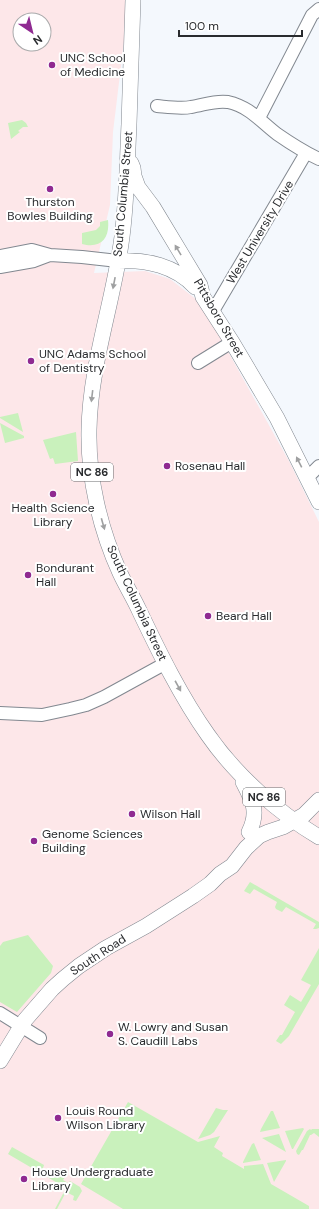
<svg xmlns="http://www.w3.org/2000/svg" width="319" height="1209" font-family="'DM Sans',sans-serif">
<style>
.education{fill:#fde7e9;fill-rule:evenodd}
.green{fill:#c9f1bc}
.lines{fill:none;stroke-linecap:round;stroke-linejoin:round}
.minor-casing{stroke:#828890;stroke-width:14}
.major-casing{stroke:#828890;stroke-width:16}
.minor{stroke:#fff;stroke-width:12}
.major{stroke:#fff;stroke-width:15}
.oneway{fill:#9fa0a1}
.poi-dot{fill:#8f2a91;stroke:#fff;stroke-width:1.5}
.labels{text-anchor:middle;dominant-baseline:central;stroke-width:4;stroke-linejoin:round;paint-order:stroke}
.shield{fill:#fff;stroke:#696b6d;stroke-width:1}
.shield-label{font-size:11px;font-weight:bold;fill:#292b2e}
.poi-label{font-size:12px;fill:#292b2e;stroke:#fff;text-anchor:start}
.street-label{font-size:12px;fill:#292b2e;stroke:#fff}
</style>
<rect width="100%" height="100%" fill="#f4f8fd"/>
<!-- education -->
<path class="education" d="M0,0H125V33L113,132L110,205L94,273L145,271L170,279L201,303L290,463L319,522V1209H0ZM20,20H44V44H20Z"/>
<!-- green -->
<path class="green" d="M22,120L26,123L28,127H23L18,131L20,132L11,139L8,123Z
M108,220C110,238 101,249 82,244V233L96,230L100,226V222Z
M18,413L23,432L0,418V417Z
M0,423L24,436V438L5,443Z
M76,432L78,461L55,464L53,458L50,459L43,440Z
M250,882L319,922V928L316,929H313L316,924L286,907L282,912L276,909L275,907L277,902L254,889L250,894L244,891Z
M28,935L53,966L51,973L17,1012L0,1002V946L3,942Z
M319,948V984L289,1036L281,1044L276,1041L280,1035H282L295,1012L284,1005L290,995L301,1002L311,985L301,980Z
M128,1102L198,1142L220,1136L214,1147L223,1153L222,1156L244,1169V1166L263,1164L271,1184L309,1206V1209H123L81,1184Z
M216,1108L223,1110H228L214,1132L210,1135L198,1139Z
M271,1111H273L280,1128L260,1132L261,1129Z
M303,1128L304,1129L293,1149H292L285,1131Z
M310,1129L311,1130L312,1129H319V1137L314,1133L311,1135H310L303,1150H302L299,1155L297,1154L296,1151L307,1131Z
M279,1134L286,1152L262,1138Z
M254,1143L261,1160L243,1163V1162L252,1144Z
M12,1147L44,1165L43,1168L48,1171L50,1169L57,1173L56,1175L59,1177L61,1175L65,1177L63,1180L68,1183L70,1181L80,1187L82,1191L76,1201L73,1200L74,1196L66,1192L57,1209H55L66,1188L8,1154Z
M286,1160V1161L274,1182L267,1163Z"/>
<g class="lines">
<!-- minor casing -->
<g class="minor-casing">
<path id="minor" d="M157,106C168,107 181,109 191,107C204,105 215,100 228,102C250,107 260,121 277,134C290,143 304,152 319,159
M259,118L312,15L319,9
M0,256L32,250L50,255L82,257L118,261
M0,267L34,261L50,255
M213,311L306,153
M198,363L232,342
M307,478L319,466
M0,713L42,715L70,709L86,705L104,697L166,663
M0,1013L40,1038"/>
</g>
<!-- major casing -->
<g class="major-casing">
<path id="major" d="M133,0C132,41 130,83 129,124C127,164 127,205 121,244C112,306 90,367 89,430C88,478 100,529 120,573C126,586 133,597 139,610C159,652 181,697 208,735C235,774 278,813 319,837
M131,163L133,168L134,176L138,187L153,207L200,285L203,297L232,342L277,418L319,502
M118,261C146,259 176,266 195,287
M243,782C253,801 259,812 249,832
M0,1061L25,1020L52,989L63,979L79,966L106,948L146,926L193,896L210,884L220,874L232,866L246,848L259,836L268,832L283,827L304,815L319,800"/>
</g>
<!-- minor -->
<use href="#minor" class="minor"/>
<!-- major -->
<use href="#major" class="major"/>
</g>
<!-- one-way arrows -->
<defs><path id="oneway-solid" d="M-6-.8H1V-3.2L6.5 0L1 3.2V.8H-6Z"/></defs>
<g class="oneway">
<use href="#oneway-solid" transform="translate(178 250) rotate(-121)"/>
<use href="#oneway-solid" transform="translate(114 283) rotate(101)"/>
<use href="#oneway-solid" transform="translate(92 396) rotate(97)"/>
<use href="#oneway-solid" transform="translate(299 462) rotate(-117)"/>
<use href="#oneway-solid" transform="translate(103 524) rotate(74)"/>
<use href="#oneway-solid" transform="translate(178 686) rotate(61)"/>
</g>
<!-- markers -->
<g class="poi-dot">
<circle cx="52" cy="65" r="4"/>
<circle cx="50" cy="189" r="4"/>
<circle cx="31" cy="361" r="4"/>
<circle cx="167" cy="466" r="4"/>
<circle cx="53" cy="494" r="4"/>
<circle cx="28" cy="575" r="4"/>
<circle cx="208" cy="616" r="4"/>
<circle cx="132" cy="814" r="4"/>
<circle cx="34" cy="841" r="4"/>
<circle cx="110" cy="1034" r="4"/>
<circle cx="58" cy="1118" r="4"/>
<circle cx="24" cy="1179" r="4"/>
</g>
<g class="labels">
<!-- shield labels -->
<g class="shield">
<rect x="71" y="463" width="42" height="18" rx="3"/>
<rect x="243" y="788" width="42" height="18" rx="3"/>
</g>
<g class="shield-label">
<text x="92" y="472">NC 86</text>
<text x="264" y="797">NC 86</text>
</g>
<!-- poi labels -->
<g class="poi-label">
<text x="60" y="58">UNC School<tspan x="60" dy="14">of Medicine</tspan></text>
<text x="50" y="202" text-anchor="middle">Thurston<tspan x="50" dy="14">Bowles Building</tspan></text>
<text x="39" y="354">UNC Adams School<tspan x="39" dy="14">of Dentistry</tspan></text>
<text x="175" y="466">Rosenau Hall</text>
<text x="53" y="508" text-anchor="middle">Health Science<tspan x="53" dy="14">Library</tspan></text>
<text x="36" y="568">Bondurant<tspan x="36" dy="14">Hall</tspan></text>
<text x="216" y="616">Beard Hall</text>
<text x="140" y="814">Wilson Hall</text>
<text x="42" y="834">Genome Sciences<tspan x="42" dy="14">Building</tspan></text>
<text x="118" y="1027">W. Lowry and Susan<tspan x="118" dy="14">S. Caudill Labs</tspan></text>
<text x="66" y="1111">Louis Round<tspan x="66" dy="14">Wilson Library</tspan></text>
<text x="32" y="1172">House Undergraduate<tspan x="32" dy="14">Library</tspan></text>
</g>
<!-- street labels -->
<g class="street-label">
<text transform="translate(123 194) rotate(-85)">South Columbia Street</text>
<text transform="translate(260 232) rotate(-59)">West University Drive</text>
<text transform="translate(219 318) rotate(60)">Pittsboro Street</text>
<text transform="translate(137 603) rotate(65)">South Columbia Street</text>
<text transform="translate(98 955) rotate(-33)">South Road</text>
</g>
</g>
<!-- north arrow -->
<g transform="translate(32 32) rotate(145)"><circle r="19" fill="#ffffff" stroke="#a9aaab"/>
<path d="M0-3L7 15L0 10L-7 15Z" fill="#8f2a91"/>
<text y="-6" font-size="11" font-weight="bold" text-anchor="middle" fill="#292b2e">N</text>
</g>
<!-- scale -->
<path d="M179 30v6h123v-6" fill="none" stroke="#292b2e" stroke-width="2"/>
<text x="185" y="30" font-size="12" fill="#292b2e" stroke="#ffffff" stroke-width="3" paint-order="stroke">100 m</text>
</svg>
